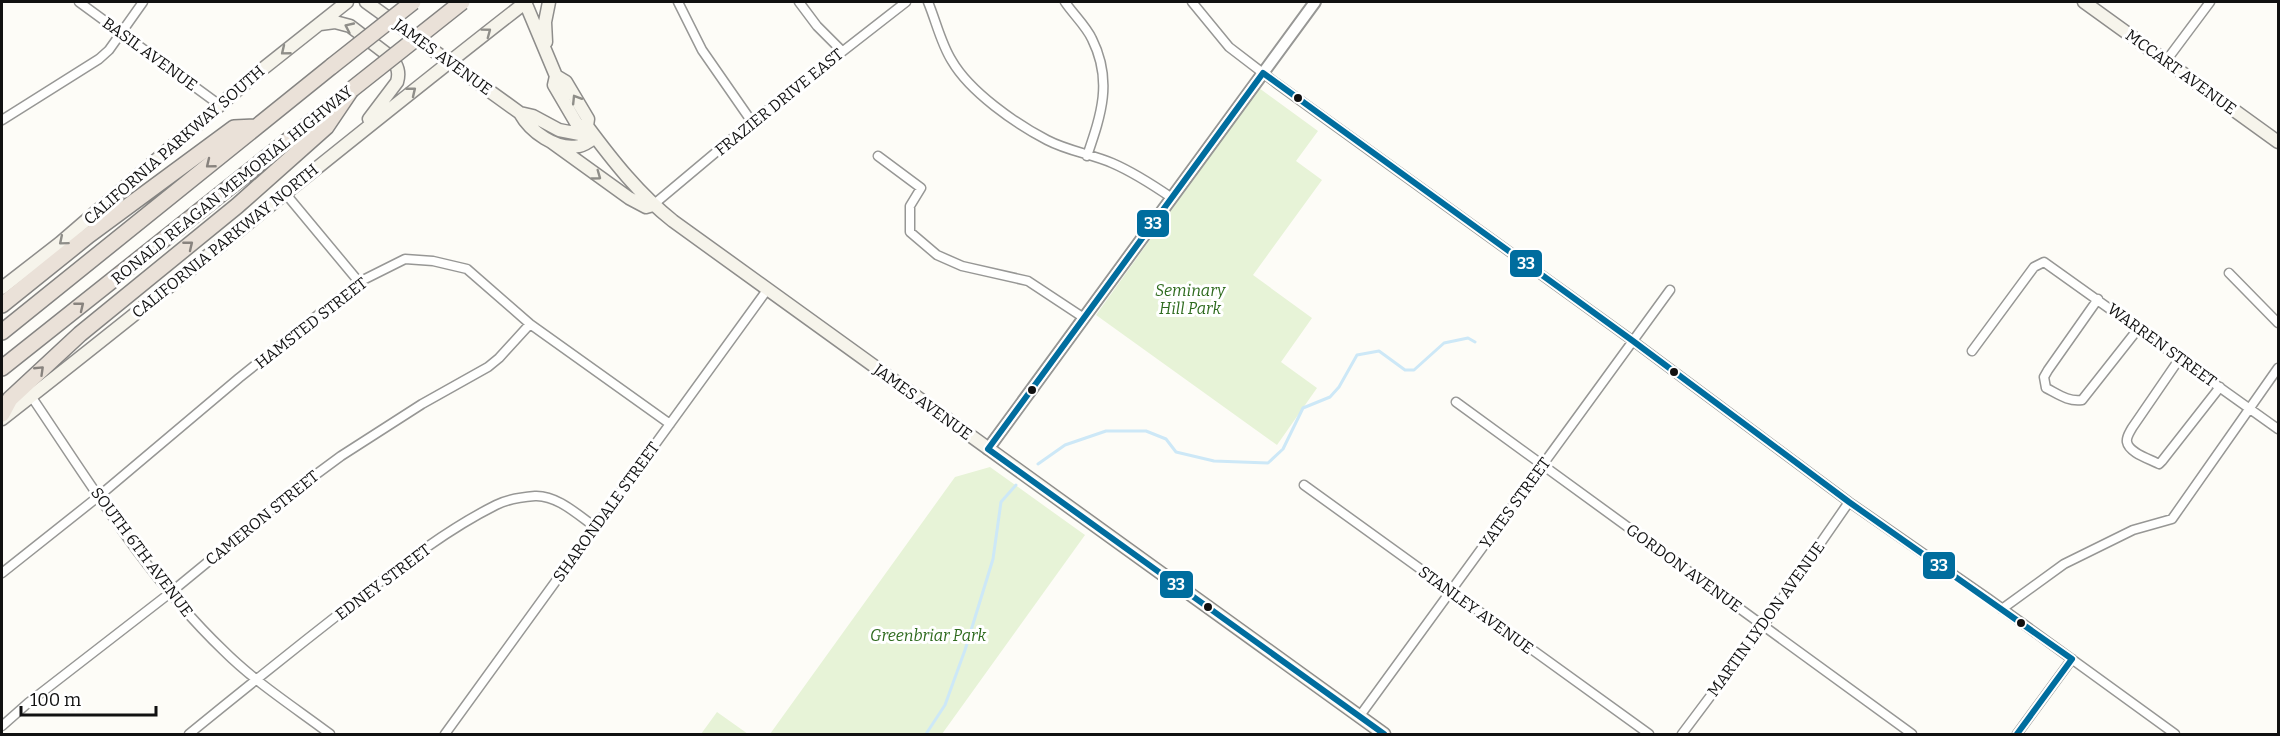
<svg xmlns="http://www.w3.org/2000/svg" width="2280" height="736" font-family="Bitter,serif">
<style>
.green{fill:#e7f3d7}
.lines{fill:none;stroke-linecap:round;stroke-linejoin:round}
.stream{stroke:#cde8f7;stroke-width:3}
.minor-casing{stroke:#979795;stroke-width:11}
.tertiary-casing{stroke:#979795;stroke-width:14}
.secondary-casing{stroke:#8e8d8b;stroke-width:15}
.motorway-casing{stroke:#858482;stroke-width:18}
.minor{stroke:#fffffe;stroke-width:8}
.tertiary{stroke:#fffffe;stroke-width:10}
.secondary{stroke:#f6f4eb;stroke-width:12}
.motorway{stroke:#eae1d8;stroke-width:15}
.motorway-bridge-casing{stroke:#858482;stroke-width:18;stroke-linecap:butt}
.motorway-bridge{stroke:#eae1d8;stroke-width:15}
.bus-1-casing{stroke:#fff;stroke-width:10}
.bus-1{stroke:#006d9e;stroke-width:6}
.oneway{stroke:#8f8e89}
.oneway2{stroke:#88837e}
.bus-dot{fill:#111;stroke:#fff;stroke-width:2}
.labels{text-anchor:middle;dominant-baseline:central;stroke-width:6;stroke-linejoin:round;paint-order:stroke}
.street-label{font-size:16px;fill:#111;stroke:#fff}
.park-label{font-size:16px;font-style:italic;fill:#2f6b1f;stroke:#fff}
.line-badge{stroke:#fff;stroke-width:2}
.badge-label{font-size:16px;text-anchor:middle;font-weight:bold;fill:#fff}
</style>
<rect width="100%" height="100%" fill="#fdfcf7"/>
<!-- green -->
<path class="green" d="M1259,88L1318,131L1296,161L1322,180L1253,275L1312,318L1281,362L1317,388L1277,445L1096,315Z
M990,467L1085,535L942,734H770L955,477Z
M717,712L748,734H701Z"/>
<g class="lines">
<!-- stream -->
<path class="stream" d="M1038,464L1065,445L1106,431H1146L1166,439L1176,452L1214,461L1268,463L1283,449L1303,408L1330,397L1339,387L1357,355L1379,351L1405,370H1414L1444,343L1468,338L1475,342
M926,734L945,705L965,650L993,559L1001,502L1016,485"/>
<!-- minor casing -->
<g class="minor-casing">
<path id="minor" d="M79,2L221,106
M678,2L702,50L752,122
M799,2L817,26L842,51
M928,2C936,21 941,44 952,61C970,92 1016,124 1047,140C1068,151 1091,154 1112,163C1133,172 1153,185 1172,198
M1065,2C1073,14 1086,26 1092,39C1113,81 1101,115 1087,156
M1192,2L1229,47L1276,83L1633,341L1849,502L1989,599L2175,734
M2166,61L2210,2
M2,120L99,59L109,50L143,2
M878,156L921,188L910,206V232L937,255L962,266L1028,281L1084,318
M285,193L359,282
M653,205L752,122L906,2
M2229,273L2278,323
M2098,299L2048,370L2044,377L2046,388C2058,394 2068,402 2082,400L2138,329
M1972,351L2034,267L2044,262L2278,429
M2180,358L2132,428C2130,432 2126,437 2127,442C2129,453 2150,459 2159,464L2162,461L2220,387
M31,396C90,483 146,576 223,650C255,682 294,707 330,734
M1456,402L1912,734
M1304,485L1649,734
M2,573L99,496L239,378L359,282L405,259L433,261L467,269L530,324L670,424
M2002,609L2064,564L2133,530L2172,519L2278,368
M1359,717L1670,290
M2,726L28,703L170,593L299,487L341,456L422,404L488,367L499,358L530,324
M189,734C243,690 298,646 353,603C398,568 444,531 496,505C508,499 522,497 535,496C557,495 578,515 595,527
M445,734L767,290
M1682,734L1763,626L1849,502
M2017,734L2072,659"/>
</g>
<!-- tertiary casing -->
<g class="tertiary-casing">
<path id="tertiary" d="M988,449L1315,2"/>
</g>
<!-- secondary casing -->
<g class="secondary-casing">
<path id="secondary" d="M366,2L520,113L533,116L559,130L595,137
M525,2L556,76L554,85L578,126H587
M2084,2L2278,142
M320,24L335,22L350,26L392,58C397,66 400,72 397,82L369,119
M546,42L545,22L549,2
M556,76L566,82L588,119L587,126C613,161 639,194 673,221L1384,734
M520,113C530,131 556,151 579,146C585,145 590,141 595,137
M550,141L629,198L646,207L653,205
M2,288L60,243L250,79L347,2
M2,419C178,282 350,139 526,2"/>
</g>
<!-- motorway casing -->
<g class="motorway-casing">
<path id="motorway" d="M2,305L89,235L234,128L255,127
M2,332L332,66
M2,368L339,100
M2,414L10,399L80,334L237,206L326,127L351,90"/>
</g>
<!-- minor -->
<use href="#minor" class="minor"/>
<!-- tertiary -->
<use href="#tertiary" class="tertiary"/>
<!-- secondary -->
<use href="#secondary" class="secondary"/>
<!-- motorway -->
<use href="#motorway" class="motorway"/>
<!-- motorway-bridge casing -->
<g class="motorway-bridge-casing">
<path id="motorway-bridge" d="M332,66L413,2
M351,90L462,2"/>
</g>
<!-- motorway-bridge -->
<use href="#motorway-bridge" class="motorway-bridge"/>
<!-- bus-1 casing -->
<g class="bus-1-casing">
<path id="bus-1" d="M1384,734L988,449L1263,73L1633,341L1849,502L2072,659L2017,734"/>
</g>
<!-- bus-1 -->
<use href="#bus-1" class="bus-1"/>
</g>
<!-- one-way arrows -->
<defs><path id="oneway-chevron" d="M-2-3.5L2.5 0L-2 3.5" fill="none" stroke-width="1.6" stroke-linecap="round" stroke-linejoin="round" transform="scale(1.5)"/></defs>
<g class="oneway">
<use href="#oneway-chevron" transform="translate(349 27) rotate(-155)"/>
<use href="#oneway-chevron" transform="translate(487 32) rotate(-37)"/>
<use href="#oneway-chevron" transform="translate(285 51) rotate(141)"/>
<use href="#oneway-chevron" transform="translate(412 91) rotate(-39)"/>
<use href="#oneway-chevron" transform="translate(576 99) rotate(-122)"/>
<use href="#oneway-chevron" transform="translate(597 176) rotate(36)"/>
<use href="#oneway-chevron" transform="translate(63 241) rotate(140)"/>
</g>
<g class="oneway2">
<use href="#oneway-chevron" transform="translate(210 164) rotate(141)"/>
<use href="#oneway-chevron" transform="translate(189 245) rotate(-39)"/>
<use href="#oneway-chevron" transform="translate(80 306) rotate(-39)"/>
<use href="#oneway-chevron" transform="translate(40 370) rotate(-44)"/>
</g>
<!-- markers -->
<g class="bus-dot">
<circle cx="1298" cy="98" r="5"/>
<circle cx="1674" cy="372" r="5"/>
<circle cx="1032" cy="390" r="5"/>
<circle cx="1208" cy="607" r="5"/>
<circle cx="2021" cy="623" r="5"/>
</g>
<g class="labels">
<!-- street labels -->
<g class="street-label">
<text transform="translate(150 54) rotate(36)">BASIL AVENUE</text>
<text transform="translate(443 57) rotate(36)">JAMES AVENUE</text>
<text transform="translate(2181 72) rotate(36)">MCCART AVENUE</text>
<text transform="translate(779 102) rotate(-39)">FRAZIER DRIVE EAST</text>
<text transform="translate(174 145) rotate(-41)">CALIFORNIA PARKWAY SOUTH</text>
<text transform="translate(232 185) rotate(-39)">RONALD REAGAN MEMORIAL HIGHWAY</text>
<text transform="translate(225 241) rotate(-39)">CALIFORNIA PARKWAY NORTH</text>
<text transform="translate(311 323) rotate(-38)">HAMSTED STREET</text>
<text transform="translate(2162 345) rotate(36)">WARREN STREET</text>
<text transform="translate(923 402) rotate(36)">JAMES AVENUE</text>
<text transform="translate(1515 503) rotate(-54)">YATES STREET</text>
<text transform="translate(606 512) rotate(-54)">SHARONDALE STREET</text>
<text transform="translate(262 518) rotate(-39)">CAMERON STREET</text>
<text transform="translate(142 552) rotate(53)">SOUTH 6TH AVENUE</text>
<text transform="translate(1684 568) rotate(36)">GORDON AVENUE</text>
<text transform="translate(383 582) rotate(-37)">EDNEY STREET</text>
<text transform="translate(1476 610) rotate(36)">STANLEY AVENUE</text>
<text transform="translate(1766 619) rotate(-54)">MARTIN LYDON AVENUE</text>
</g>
<!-- park labels -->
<g class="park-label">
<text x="1190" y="290">Seminary<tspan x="1190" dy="18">Hill Park</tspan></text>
<text x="928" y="635">Greenbriar Park</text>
</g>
</g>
<g class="line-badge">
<rect x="1136" y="209" width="34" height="29" rx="6" fill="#006d9e"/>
<rect x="1509" y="249" width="34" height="29" rx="6" fill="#006d9e"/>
<rect x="1922" y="551" width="34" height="29" rx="6" fill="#006d9e"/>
<rect x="1159" y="570" width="35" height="29" rx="6" fill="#006d9e"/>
</g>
<g class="badge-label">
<text x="1153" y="229">33</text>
<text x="1526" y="269">33</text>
<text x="1939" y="571">33</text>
<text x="1176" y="590">33</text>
</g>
<!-- border -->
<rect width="2280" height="736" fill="none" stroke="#111111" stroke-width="6"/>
<!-- scale -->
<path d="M21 706v9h135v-9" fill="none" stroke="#111111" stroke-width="3"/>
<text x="30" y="706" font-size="18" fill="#111111" stroke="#ffffff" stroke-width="4.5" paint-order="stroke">100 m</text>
</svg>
